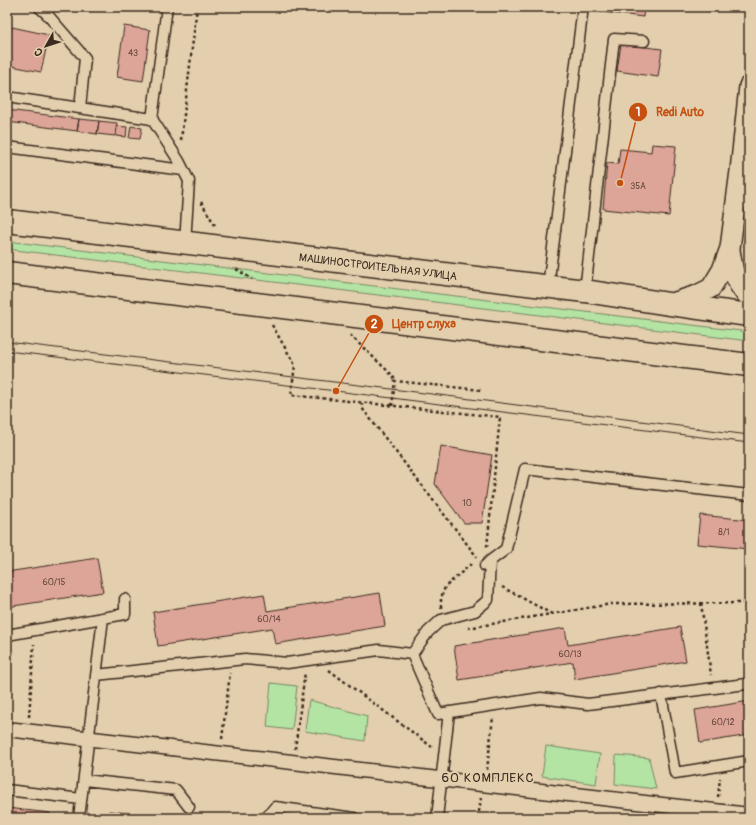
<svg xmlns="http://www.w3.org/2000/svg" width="756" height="825" font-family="Pangolin,sans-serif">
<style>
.green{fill:#b3e4a4;stroke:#778761}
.building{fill:#dda498;stroke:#3b2a1e}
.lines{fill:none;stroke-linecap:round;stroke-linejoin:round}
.service-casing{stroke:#3b2a1e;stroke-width:13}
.pedestrian-casing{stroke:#3b2a1e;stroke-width:17}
.minor-casing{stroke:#3b2a1e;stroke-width:22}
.primary-casing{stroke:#3b2a1e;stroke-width:25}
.path{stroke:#3b2a1e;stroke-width:2.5;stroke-dasharray:3 3;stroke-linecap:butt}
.service{stroke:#e3cfae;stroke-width:10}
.pedestrian{stroke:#e3cfae;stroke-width:14}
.minor{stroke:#e3cfae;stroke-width:19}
.primary{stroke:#e3cfae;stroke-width:22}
.tram{stroke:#3b2a1e;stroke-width:1}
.labels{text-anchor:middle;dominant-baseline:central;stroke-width:4;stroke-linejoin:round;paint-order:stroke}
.number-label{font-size:9px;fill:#64483c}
.street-label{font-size:11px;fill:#3b2a1e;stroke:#e3cfae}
.quarter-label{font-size:13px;letter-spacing:1px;fill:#3b2a1e;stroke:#e3cfae}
.leader{fill:none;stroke:#c55010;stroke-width:1.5}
.callout-dot{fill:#c55010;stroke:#e3cfae;stroke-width:1.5}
.mark-label{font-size:12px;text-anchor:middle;font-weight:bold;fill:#fff}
.callout-label{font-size:12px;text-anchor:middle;font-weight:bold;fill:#c55010;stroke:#e3cfae;stroke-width:4;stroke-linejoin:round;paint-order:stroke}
</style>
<rect width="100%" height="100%" fill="#e3cfae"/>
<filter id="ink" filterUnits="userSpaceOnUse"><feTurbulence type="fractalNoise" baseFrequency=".025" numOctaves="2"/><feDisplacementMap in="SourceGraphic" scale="8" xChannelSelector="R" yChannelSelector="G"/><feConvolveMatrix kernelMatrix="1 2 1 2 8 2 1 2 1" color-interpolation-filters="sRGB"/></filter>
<g filter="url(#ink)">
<!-- green -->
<path class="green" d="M7,241L749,332V341L7,249Z
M271,683L297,686L292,730L267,727Z
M309,700L367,716L365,741L305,731Z
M546,746L600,754L596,784L542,776Z
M616,755L649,758L656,789L615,784Z"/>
<!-- building -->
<path class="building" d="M586,7H644L643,17L586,10Z
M124,26L150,30L143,81L117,77Z
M12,27L49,35L41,72L7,65V49Z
M621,44L662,49L658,77L617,71Z
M7,110L79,119L77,131L7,122Z
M79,119L99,121L97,134L77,131Z
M99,121L117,123L115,136L97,134Z
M117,126L127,127L126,137L116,136Z
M131,126L142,128L140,139L129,138Z
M652,144L676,146L669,216L603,209L607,163L618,164L620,149L651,152Z
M441,446L492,455L482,523H464L435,484Z
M700,515L749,520V549L697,544Z
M97,558L103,592L7,607V572Z
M380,593L385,626L275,644L272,628L158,646L153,612L264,594L267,611Z
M680,627L686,661L575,679L573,662L459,680L454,646L565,628L568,645Z
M749,701V735L700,743L695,710Z
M7,808L50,813L49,818H7Z
M109,811L173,818H109Z"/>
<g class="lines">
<!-- service casing -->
<g class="service-casing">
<path id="service" d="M39,7L46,13L85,58L80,108
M7,97L152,119L179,161L189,181L185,243
M152,119L167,7
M7,147L183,170
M548,287L583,7
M585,291L614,39L644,41
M485,566L490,561L506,549L525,469L749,495
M7,635L125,614V599
M412,654L438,714L541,698L588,704L746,684
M412,654L428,632L441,620L475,611L488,600L490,561
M96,675L245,659L287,663L379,650L412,654
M661,694L675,773L749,761
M84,780L176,790L189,807
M7,790L81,799
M79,818L103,618
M266,818L275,807L354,818
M437,818L449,712"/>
</g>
<!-- pedestrian casing -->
<g class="pedestrian-casing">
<path id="pedestrian" d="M7,729L749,815"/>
</g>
<!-- minor casing -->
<g class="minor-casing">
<path id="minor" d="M730,250C733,268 734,284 749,297
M669,304L697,295L711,288L722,270L730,248L740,171L749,86"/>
</g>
<!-- primary casing -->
<g class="primary-casing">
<path id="primary" d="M7,221L585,291L669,304L749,315
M7,273L749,365"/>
</g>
<!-- path -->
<path class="path" d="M181,140L197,7
M201,202L216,227
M236,269L252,279
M272,325L295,365L291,395L500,417L487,547
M350,335L393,376L395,381
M362,403V408L477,557
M392,406L395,381L481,390
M502,587L552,614
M701,603L711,675
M441,608V598L445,587L471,564
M468,628L611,604L749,603
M329,670L432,747
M29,717L34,644
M222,739L230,673
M295,749L305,672
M487,770L493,717
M718,797L720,778
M478,818L481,798"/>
<!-- service -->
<use href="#service" class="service"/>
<!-- pedestrian -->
<use href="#pedestrian" class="pedestrian"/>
<!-- minor -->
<use href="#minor" class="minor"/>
<!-- primary -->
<use href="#primary" class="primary"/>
<!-- tram -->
<path class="tram" d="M7,342L424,393L749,435
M7,351L336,391L749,443"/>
</g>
</g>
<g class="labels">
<!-- number labels -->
<g class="number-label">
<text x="133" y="53">43</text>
<text x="638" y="186">35А</text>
<text x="467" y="503">10</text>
<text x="724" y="532">8/1</text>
<text x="54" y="582">60/15</text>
<text x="269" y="619">60/14</text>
<text x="570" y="654">60/13</text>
<text x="723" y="722">60/12</text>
</g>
<!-- street labels -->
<g class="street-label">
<text transform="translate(378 267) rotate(7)">МАШИНОСТРОИТЕЛЬНАЯ УЛИЦА</text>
</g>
<!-- quarter labels -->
<g class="quarter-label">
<text x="488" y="778">60 КОМПЛЕКС</text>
</g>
</g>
<!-- callouts -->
<path class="leader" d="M620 183L638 112M336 391L374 324"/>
<g class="callout-dot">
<circle cx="620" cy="183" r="4"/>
<circle cx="336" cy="391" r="4"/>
<circle cx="638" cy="112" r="10"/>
<circle cx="374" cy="324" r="10"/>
</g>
<g class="mark-label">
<text x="638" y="116">1</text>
<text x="374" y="328">2</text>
</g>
<g class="callout-label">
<text x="680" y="116">Redi Auto</text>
<text x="424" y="328">Центр слуха</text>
</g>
<!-- margin -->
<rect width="756" height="825" fill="none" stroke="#e3cfae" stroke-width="24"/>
<rect x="12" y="12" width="732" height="801" fill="none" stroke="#3b2a1e" stroke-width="1.5" filter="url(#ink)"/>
<!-- north arrow -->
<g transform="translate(46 46) rotate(231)" stroke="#e3cfae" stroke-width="3" paint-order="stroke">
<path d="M0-3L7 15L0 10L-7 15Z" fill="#3b2a1e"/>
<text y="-6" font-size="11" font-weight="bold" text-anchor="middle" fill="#3b2a1e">С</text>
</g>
</svg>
